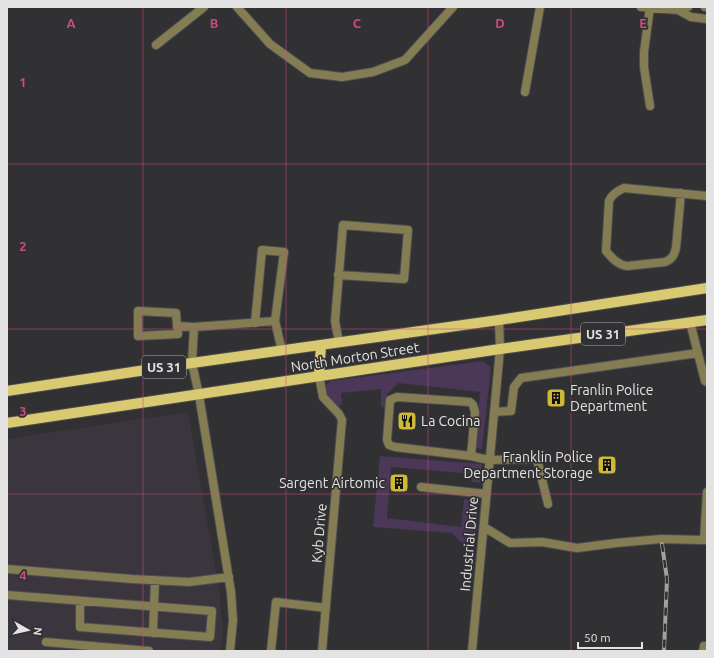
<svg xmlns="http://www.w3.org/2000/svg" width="714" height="658" font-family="Ubuntu,sans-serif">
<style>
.built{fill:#3b363e}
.green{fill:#4b3757}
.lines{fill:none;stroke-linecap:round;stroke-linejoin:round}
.minor-casing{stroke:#4e4d4e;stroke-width:10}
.major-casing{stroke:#4e4d4e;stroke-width:12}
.minor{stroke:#847d54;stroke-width:8}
.major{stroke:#d9c970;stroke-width:10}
.rail-casing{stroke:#a2a1a2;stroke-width:4}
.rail{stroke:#313032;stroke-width:2.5;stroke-dasharray:8;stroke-linecap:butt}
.grid{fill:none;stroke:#ca4b7d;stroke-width:1;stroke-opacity:0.55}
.labels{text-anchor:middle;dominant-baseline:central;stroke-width:3.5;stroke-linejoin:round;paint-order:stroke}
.shield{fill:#313032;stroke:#aeadaf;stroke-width:1}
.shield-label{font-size:13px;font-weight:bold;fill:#e4e3e4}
.street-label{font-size:14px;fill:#e4e3e4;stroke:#313032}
.poi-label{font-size:14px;fill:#e4e3e4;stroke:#313032;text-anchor:start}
.grid-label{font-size:13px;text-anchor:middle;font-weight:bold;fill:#ca4b7d;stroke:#313032;stroke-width:3.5;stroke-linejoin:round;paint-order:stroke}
</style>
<rect width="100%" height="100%" fill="#313032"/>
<!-- built -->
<path class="built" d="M188,412L219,589L223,629L221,651H7V439Z"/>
<!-- green -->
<path class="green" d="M483,361L491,367L482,449L475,448L480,392L398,383L387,394L386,408L381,407V389L341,393L342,405L337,406L325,395L324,387L331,381Z
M380,456L482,464L480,483L472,482L473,474L391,467L387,518L461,527L464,499L478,500L474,548L466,547L452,533L373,527Z"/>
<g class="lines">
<!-- minor casing -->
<g class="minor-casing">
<path id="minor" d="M237,7L270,44L310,73L342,77L373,72L405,60L453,7
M641,7L678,10L688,7
M650,7L644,52V67L650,106
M705,7H707
M678,10L691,17L707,19
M156,45L204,7
M525,92L540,7
M681,193L676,248C674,256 672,259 665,262L627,266C618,265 612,258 606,251L609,201C612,194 617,191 624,188L707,196
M338,275L404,279L408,230L343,225L335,321L339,343
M275,321L282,351
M690,322L705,381L707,382
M177,326L178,334L138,336V311L176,313L177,326L194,327
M319,376L323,397L339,414L342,420L322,651
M494,412L511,411L514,387L521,378L698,353
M471,456L475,412L473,405L470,402L397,397L390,400L387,440L389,445L395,447L471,456L489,460L537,459L548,504
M421,487L486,494
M484,527L510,543L542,542L577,548L616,543L661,539L704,540L707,492
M7,569L132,579L189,582L229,577
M7,595L212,611L210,637L80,627V601
M153,633L155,580
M46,642L149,651
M230,651L233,620L231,592L199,395L192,363L194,327L275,321L284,252L262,250L255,323
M271,651L276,602L326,608
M472,651L500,349L499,320
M703,651L704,646H707"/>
</g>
<!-- major casing -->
<g class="major-casing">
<path id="major" d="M319,376L321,345
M7,391L192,363L499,320L707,288
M7,423L500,349L707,320"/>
</g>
<!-- minor -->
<use href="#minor" class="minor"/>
<!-- major -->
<use href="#major" class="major"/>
<!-- rail casing -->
<g class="rail-casing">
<path id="rail" d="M662,544L667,579L664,651"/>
</g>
<!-- rail -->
<use href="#rail" class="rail"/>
</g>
<!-- grid -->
<path class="grid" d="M143,7V651M286,7V651M428,7V651M571,7V651M7,164H707M7,329H707M7,494H707"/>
<!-- icons -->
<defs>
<g id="building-square" transform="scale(1)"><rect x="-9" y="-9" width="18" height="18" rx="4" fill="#ceb837" stroke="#313032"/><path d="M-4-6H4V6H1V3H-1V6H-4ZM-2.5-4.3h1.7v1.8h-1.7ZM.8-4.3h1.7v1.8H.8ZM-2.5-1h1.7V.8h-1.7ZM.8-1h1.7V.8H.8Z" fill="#111"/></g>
<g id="restaurant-square" transform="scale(1)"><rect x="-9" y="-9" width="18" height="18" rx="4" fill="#ceb837" stroke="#313032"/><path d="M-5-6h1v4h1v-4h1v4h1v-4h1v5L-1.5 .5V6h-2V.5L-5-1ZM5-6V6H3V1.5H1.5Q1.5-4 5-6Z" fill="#111"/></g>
</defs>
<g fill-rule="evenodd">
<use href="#building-square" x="556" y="398"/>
<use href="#restaurant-square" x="407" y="421"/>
<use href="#building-square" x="607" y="465"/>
<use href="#building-square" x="399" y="483"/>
</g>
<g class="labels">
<!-- shield labels -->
<g class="shield">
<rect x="581" y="323" width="44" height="22" rx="3"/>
<rect x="142" y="356" width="44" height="22" rx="3"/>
</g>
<g class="shield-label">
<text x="603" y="334">US 31</text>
<text x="164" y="367">US 31</text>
</g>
<!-- street labels -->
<g class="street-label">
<text transform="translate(355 357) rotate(-9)">North Morton Street</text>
<text transform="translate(319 533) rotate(-85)">Kyb Drive</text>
<text transform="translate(469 544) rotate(-85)">Industrial Drive</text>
</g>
<!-- poi labels -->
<g class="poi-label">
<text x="570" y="390">Franlin Police<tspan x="570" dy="16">Department</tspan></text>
<text x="421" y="421">La Cocina</text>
<text x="593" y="457" text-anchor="end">Franklin Police<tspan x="593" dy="16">Department Storage</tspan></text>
<text x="385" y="483" text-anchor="end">Sargent Airtomic</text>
</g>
</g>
<g class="grid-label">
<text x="71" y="28">A</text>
<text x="214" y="28">B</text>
<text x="357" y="28">C</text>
<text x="500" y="28">D</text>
<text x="643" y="28">E</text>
<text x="23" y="87">1</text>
<text x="23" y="251">2</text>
<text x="23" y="416">3</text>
<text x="23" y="580">4</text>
</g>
<!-- border -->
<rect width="714" height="658" fill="none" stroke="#e4e3e4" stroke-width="16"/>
<!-- north arrow -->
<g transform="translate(28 630) rotate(98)" stroke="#313032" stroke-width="3" paint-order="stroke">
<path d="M0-3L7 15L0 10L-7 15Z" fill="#e4e3e4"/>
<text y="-6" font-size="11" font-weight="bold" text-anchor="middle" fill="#e4e3e4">N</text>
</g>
<!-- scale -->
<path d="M578 642v6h64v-6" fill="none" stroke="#e4e3e4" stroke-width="2"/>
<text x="584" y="642" font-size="12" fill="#e4e3e4" stroke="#313032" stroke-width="3" paint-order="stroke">50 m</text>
</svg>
